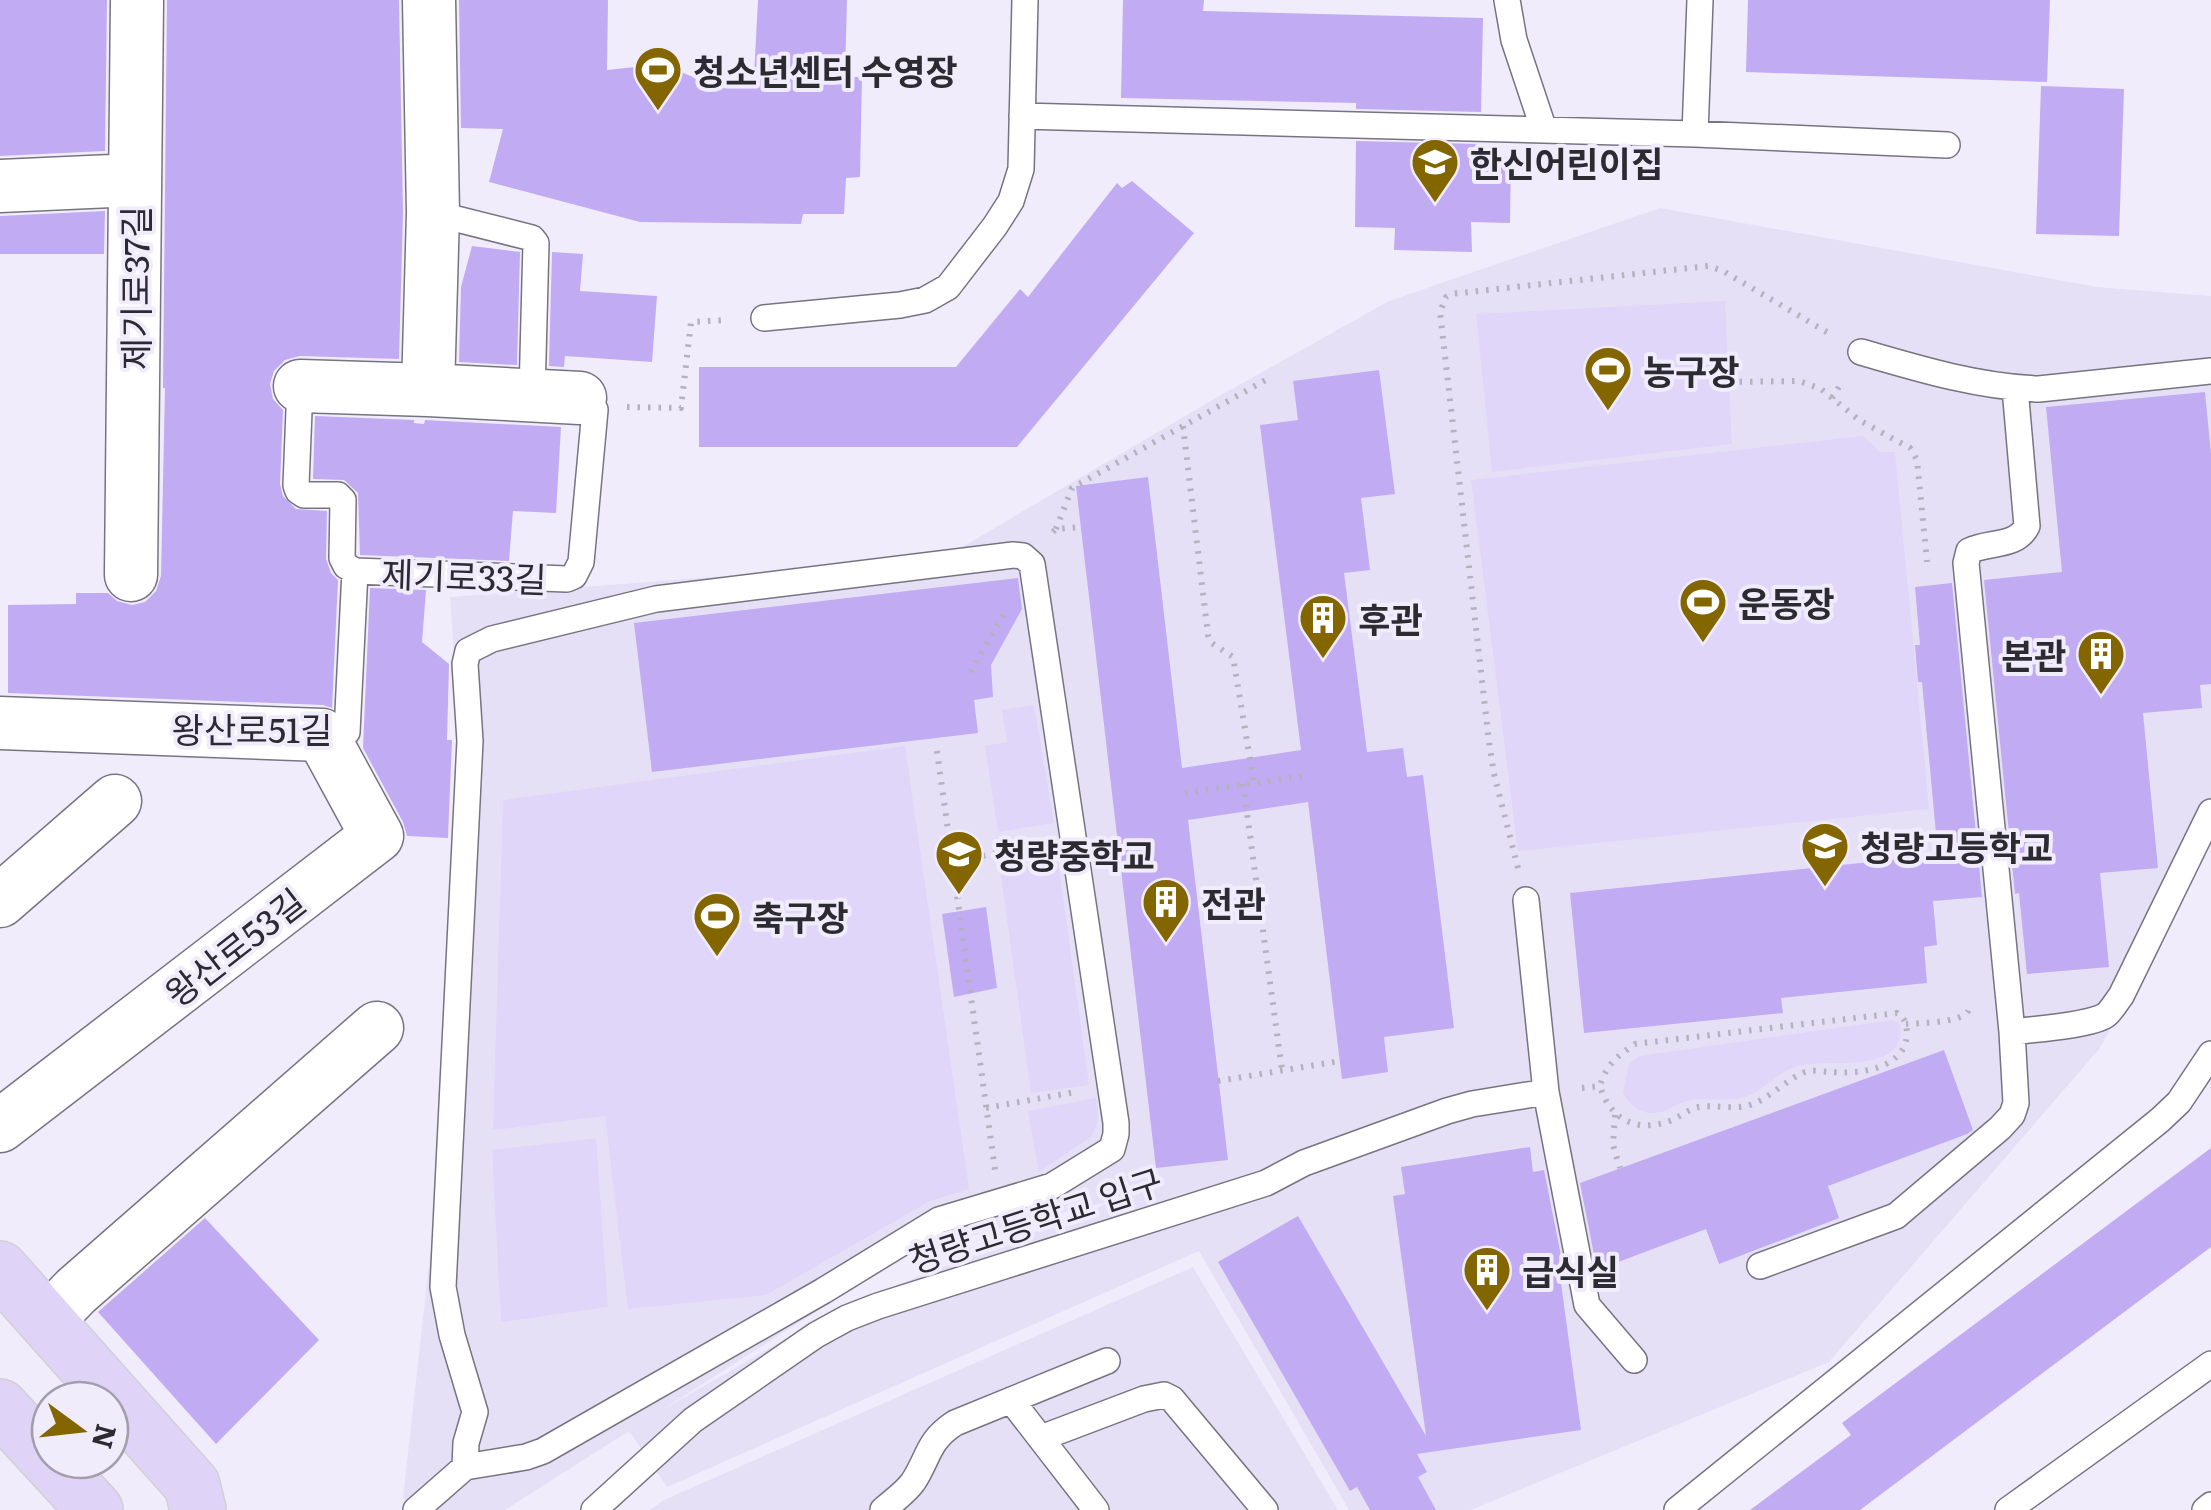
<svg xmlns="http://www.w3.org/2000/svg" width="2211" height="1510" font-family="Literata,'Noto Sans KR',serif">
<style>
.built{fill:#e6e0f6;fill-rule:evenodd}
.green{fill:#e0d6fa}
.building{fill:#c1abf3}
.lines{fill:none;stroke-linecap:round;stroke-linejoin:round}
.lane-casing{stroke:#777481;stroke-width:28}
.street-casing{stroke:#777481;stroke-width:55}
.primary-casing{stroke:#d1d0d2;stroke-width:58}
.path{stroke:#b5b1be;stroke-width:6;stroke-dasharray:2.5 8;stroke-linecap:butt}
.lane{stroke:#fff;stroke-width:25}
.street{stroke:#fff;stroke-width:52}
.primary{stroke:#dfd4f7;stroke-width:55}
.labels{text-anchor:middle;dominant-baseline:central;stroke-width:8;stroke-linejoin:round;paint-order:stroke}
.poi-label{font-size:35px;font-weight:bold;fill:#2c2b31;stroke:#f1ecfc;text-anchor:start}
.street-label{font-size:35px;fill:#2c2b31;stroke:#f1ecfc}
</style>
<rect width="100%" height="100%" fill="#f1ecfc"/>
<!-- built -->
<path class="built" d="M1660,208L2097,287L2211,296V844L2100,1048L1829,1362L1471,1510H1349L1199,1251L667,1487L629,1431L505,1510H415L403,1498L445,1121L460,736L450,597L940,560L1214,399L1389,301ZM1119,1199L843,1306L662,1410L911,1251Z
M1193,1267L1338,1510H650L664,1500Z"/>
<!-- green -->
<path class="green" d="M1725,301L1732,444L1492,472L1476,314Z
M1863,436L1880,452H1895L1929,809L1518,851L1471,480Z
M1034,705L1054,823L998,832L985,746L1007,742L1002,710Z
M905,746L969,1189L930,1201L766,1295L628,1309L605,1116L493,1130L503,800Z
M1058,861L1089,1085L1031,1093L1000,869Z
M1893,1020L1900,1024C1902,1039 1898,1049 1884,1056C1861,1067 1825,1060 1799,1066C1781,1070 1768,1086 1752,1094C1733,1104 1712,1097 1691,1100C1678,1102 1667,1113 1654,1113C1640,1114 1629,1105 1623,1093L1629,1064L1639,1056Z
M1096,1098L1098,1121L1091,1137L1039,1172L1028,1111Z
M596,1138L608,1307L501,1322L492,1150Z"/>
<!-- building -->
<path class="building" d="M0,0H107L105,151L0,156Z
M167,0H399L403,213L399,359L300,356L285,360L274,371L270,384L273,399L283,410L280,484L283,496L296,509L327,511L326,559L331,573L338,580L332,708L323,705L8,693V605L76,604V593H108L117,601L132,605L145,602L156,591L161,576L165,388H163Z
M459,0H608L607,70L663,64L695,78L754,76L758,0H847L845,77H862L860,177L846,178L844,214H803L801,224L640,222L489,182L503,129L461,128Z
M1123,0H1204L1203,11L1483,18L1481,112L1356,109V103L1121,98Z
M1748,0H2050L2047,82L1746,72Z
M2041,86L2124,89L2119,236L2036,234Z
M1356,141L1480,144V156L1511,157L1510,223L1471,222L1472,252L1394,250L1395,228L1355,227Z
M1132,181L1194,233L1017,447H699V367H956L1020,289L1028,297L1117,183L1122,188Z
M105,211L104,254H0V216Z
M472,246L520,252L517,365L459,362L461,287Z
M552,252L583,254L580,291L657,296L652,362L565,356L564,367L549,366Z
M1379,370L1395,494L1361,498L1370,570L1344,573L1367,752L1403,748L1407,777L1423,775L1454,1028L1384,1037L1388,1072L1342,1079L1308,802L1188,820L1228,1160L1156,1168L1076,486L1148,477L1182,768L1301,750L1260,425L1298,420L1293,381Z
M2205,392L2211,454V684L2200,685L2202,708L2143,713L2158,868L2100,873L2109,967L2027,974L2019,893L2015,894L1984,580L2062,572L2046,407Z
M315,416L414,420V423L424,424L425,420L561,427L556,513L513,511L509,561L360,555L358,493L344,480L313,479Z
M1018,578L1022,609L991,665L993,697L974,700L978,733L652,772L634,623Z
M1952,583L1982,897L1933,901L1937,945L1924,947L1927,983L1781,998L1783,1013L1584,1033L1570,893L1938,855L1922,682H1918L1915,645H1920L1915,587Z
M370,588L426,590L422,642L449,664L447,740H452L448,838L407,836L403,822L363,748Z
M986,907L997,988L954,997L942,914Z
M1944,1050L1973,1130L1967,1134L1828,1186L1839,1218L1719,1264L1706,1229L1597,1270L1580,1183Z
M1530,1147L1533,1172L1544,1170L1566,1281L1561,1283L1581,1430L1417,1454L1427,1472L1418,1477L1436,1510H1370L1357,1487L1350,1491L1218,1262L1298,1216L1426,1436L1393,1196L1405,1194L1401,1167Z
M2211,1148V1247L1860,1510H1750L1851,1435L1842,1423Z
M205,1218L319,1340L216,1444L98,1312Z"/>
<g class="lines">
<!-- lane casing -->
<g class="lane-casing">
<path id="lane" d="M1507,0L1514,40L1544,130
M1022,116L1695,134L1947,145
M1695,134L1700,0
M433,213L532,238L536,243L532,394
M764,318L900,305L925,300L948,287L995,226L1011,201L1021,169L1025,0
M1861,352C1919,369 1979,387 2039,389L2211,371
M300,386L296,485L298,491L304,495H338L343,500L342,558L346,566L355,571L567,579L574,576L581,562L595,410L580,398
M322,735H344L347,732L355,571
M1526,900L1546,1092L1587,1305L1634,1360
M2012,1032C2034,1029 2089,1026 2106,1015C2112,1010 2116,1002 2121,996L2211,812
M1760,1266L1896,1216L2000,1128L2012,1115L2016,1103L2012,1032L1966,563L1969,551C1989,541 2016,548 2027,526L2015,388
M1011,1400L1096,1510
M1041,1438L1144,1399L1164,1395L1172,1399L1265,1510
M416,1510L465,1467L526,1457L543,1451L823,1291L939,1220L1052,1186L1112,1149L1116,1134V1123L1032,564L1023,556L1013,555L656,599L492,639L468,651L465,664L470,741L443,1287L452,1335L475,1412L466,1443L465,1467
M594,1510L693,1420L816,1335L847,1318L878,1306L1266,1183L1304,1163L1447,1111L1472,1104L1546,1092
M883,1510C893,1501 905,1493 913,1482C929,1458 927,1441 955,1423L1107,1361
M1677,1510L2160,1120L2179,1102L2211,1054
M2008,1510L2211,1364
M2205,1510L2211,1505"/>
</g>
<!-- street casing -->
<g class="street-casing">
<path id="street" d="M0,186L134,180
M300,386L428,390L580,398
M428,390L433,213L429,0
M131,575L137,0
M0,723L322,735L377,836L0,1126
M0,901L115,801
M47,1321L76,1291L377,1028"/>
</g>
<!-- primary casing -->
<g class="primary-casing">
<path id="primary" d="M0,1269L192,1485L198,1510
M0,1407L95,1510"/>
</g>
<!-- path -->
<path class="path" d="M1729,382L1799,381L1821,389L1859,420L1910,448L1917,460L1927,562
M1832,398L1842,382
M627,407L681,408L691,322L728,320
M1183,426L1208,635L1210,642L1233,657L1254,783
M1056,529L1072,488L1271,377
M1053,532L1056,529L1081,527
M971,672L1003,615
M937,751L995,1170
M1243,784L1282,1070
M1185,793L1304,776
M952,862L1037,845
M1518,868L1494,774L1489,742L1440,312L1446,297L1451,294L1708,266L1723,271L1830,334
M1906,1024C1920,1023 1961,1023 1968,1011C1969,1009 1969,1006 1969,1003
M1218,1081L1340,1061
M1582,1088L1600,1086C1606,1065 1617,1056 1635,1044L1897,1013C1905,1019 1906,1022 1907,1032C1907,1046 1901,1055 1888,1063C1869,1073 1849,1073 1828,1072C1821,1071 1812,1070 1805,1072C1790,1077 1771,1097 1753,1104C1735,1111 1717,1104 1699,1107C1689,1109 1681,1116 1672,1120C1638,1134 1610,1120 1600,1086
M986,1108L1075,1092
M1615,1115L1613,1145L1620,1168"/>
<!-- lane -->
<use href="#lane" class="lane"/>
<!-- street -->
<use href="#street" class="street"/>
<!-- primary -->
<use href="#primary" class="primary"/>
</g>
<!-- icons -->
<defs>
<g id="stadium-pin" transform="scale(2.5)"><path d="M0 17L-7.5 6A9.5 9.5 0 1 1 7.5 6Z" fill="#846600" stroke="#f1ecfc"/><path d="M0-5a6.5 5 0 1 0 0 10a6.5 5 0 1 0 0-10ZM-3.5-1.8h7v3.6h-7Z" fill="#fff"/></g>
<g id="school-pin" transform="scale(2.5)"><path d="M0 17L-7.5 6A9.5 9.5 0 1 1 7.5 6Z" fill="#846600" stroke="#f1ecfc"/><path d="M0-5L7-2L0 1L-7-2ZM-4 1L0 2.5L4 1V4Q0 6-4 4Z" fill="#fff"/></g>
<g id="building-pin" transform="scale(2.5)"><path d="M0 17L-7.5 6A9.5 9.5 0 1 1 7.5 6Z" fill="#846600" stroke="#f1ecfc"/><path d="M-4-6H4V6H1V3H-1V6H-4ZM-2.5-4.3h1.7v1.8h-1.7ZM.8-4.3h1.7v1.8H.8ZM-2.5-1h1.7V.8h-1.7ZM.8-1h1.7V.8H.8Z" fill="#fff"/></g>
</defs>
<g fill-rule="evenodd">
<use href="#stadium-pin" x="658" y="70"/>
<use href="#school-pin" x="1435" y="162"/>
<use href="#stadium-pin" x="1608" y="370"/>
<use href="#stadium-pin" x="1703" y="602"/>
<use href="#building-pin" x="1323" y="618"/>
<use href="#building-pin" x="2101" y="654"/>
<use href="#school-pin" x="1825" y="846"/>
<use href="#school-pin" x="959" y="854"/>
<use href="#building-pin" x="1166" y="902"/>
<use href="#stadium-pin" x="717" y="916"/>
<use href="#building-pin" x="1487" y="1270"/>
</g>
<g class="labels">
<!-- poi labels -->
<g class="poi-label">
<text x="693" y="70">청소년센터 수영장</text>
<text x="1470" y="162">한신어린이집</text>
<text x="1643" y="370">농구장</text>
<text x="1738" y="602">운동장</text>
<text x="1358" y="618">후관</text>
<text x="2066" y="654" text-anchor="end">본관</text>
<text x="1860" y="846">청량고등학교</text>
<text x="994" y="854">청량중학교</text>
<text x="1201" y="902">전관</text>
<text x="752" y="916">축구장</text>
<text x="1522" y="1270">급식실</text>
</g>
<!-- street labels -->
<g class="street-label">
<text transform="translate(134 288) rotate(-90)">제기로37길</text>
<text transform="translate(464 575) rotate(2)">제기로33길</text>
<text x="252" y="728">왕산로51길</text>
<text transform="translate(234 946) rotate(-38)">왕산로53길</text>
<text transform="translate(1035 1219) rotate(-18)">청량고등학교 입구</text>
</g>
</g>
<!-- north arrow -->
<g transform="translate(80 1430) rotate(105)"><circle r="48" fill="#f1ecfc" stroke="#a29fab" stroke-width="2.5"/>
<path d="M0-8L18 38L0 25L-18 38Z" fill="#846600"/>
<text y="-15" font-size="28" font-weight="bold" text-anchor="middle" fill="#2c2b31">N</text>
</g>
</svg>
